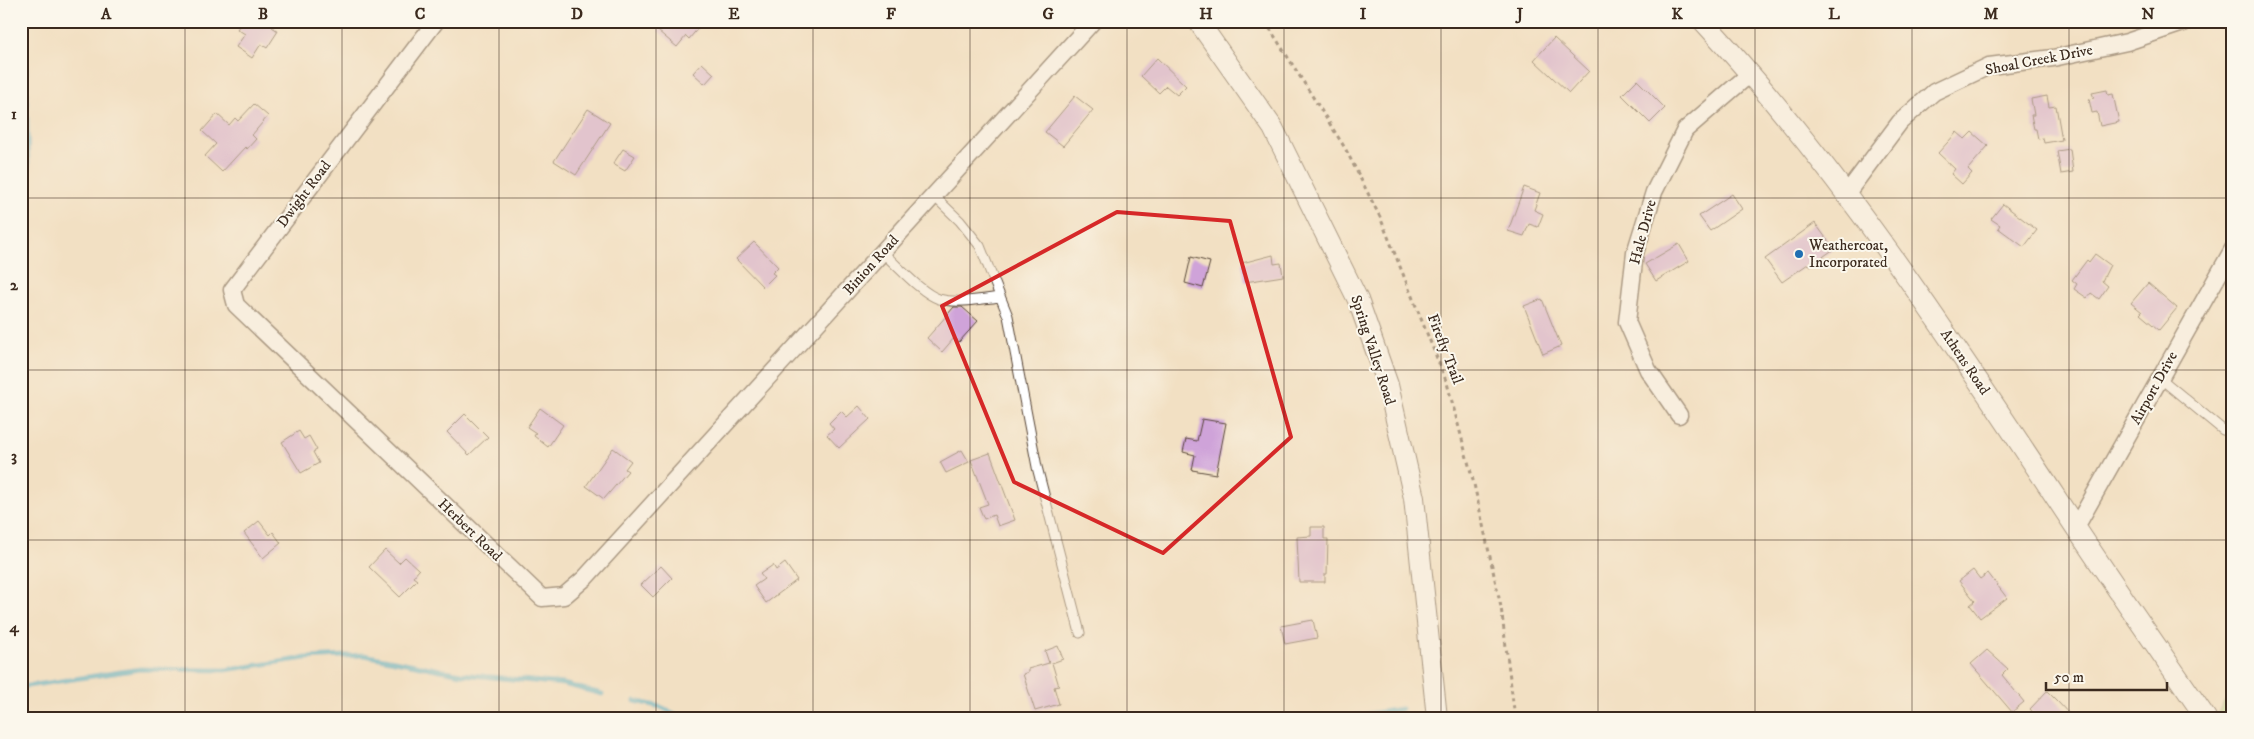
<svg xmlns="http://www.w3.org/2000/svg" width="2254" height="739" font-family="'IM FELL DW Pica',serif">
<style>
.grass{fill:#b1da84;stroke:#768251}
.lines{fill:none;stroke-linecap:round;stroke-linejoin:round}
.stream{stroke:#48aac7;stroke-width:5}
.building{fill:#cfa3d9}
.service-casing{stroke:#564537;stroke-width:11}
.minor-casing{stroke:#564537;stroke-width:19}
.tertiary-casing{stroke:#564537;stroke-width:22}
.path{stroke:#564537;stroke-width:3;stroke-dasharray:4 4;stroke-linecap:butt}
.service{stroke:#fff;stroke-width:9}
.minor{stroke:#fff;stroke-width:16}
.tertiary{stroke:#fff;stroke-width:20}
.marked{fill:none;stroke:#d62828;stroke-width:4;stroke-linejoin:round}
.grid{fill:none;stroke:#3b2a1e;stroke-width:1;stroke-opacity:0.55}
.poi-dot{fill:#1f6fb2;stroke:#fbf7ec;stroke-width:2}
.labels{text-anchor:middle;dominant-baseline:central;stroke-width:4;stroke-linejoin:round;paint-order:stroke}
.street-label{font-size:15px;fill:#3b2a1e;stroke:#fbf7ec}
.poi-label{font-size:15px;fill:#3b2a1e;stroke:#fbf7ec;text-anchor:start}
.neatline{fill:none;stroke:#3b2a1e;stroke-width:2}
.grid-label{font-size:16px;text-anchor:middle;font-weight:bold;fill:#3b2a1e}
</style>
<rect width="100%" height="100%" fill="#fbf7ec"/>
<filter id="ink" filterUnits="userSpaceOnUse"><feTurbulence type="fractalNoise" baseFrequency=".02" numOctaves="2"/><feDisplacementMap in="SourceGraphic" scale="10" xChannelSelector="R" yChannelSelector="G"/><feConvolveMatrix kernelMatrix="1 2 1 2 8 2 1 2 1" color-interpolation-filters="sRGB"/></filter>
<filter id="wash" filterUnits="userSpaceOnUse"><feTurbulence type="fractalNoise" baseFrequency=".0096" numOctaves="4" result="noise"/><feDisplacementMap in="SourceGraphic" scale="20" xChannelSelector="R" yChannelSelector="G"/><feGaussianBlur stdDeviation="1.12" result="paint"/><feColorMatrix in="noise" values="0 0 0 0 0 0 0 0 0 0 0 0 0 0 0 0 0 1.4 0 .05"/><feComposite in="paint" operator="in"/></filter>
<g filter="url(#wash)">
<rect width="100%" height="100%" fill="#f2e0c3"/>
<!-- grass -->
<path class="grass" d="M2233,689V718H2215V717Z"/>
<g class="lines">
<!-- stream -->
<path class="stream" d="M21,26L25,33L28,170L21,202
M21,687L140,669L225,670L306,658L364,655L461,674L563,684L602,694
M635,701L661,707L683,718
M1343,718L1401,709"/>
</g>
<g id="blocks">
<!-- building -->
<path class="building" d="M243,21H276L272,27L278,31L267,48L261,44L252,58L236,47L245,34L237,29Z
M667,21H704L689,39L686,36L677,47L658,31Z
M1554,38L1589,71L1569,93L1534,60Z
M1157,58L1186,86L1177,95L1166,86L1159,93L1141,76Z
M702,63L714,74L705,84L693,73Z
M1637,80L1665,108L1650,123L1622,95Z
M2107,90L2108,95L2113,94L2119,122L2100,126L2097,112L2092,113L2089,99L2094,98L2092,93Z
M1075,96L1093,110L1063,146L1045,132Z
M2047,96L2049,107L2056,106L2062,140L2044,143L2043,138L2038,139L2036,129H2034L2031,115H2034L2031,99Z
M254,104L268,116L252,135L256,139L247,149L245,147L222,172L205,156L216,144L202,131L217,114L229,125L235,118L238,121Z
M588,109L610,123L576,175L554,161Z
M1957,132L1965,139L1972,132L1988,146L1968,169L1972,173L1962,184L1951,174L1955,169L1938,153Z
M623,149L635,156L625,171L613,164Z
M2070,149L2073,172L2061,174L2057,151Z
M1524,187L1540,193L1534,210L1543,214L1538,227L1529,224L1524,236L1508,231Z
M1732,194L1742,209L1710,231L1699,216Z
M2003,204L2037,230L2024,247L1998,228L2000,225L1991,219Z
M1815,223L1834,249L1810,266L1808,264L1782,282L1765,259Z
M754,242L778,267L772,273L775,275L763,287L736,259Z
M1679,244L1689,261L1656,281L1645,264Z
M2095,254L2110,265L2102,281L2108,286L2099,299L2091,293L2087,298L2074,289L2077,284L2072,280L2087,260L2089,262Z
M1273,255L1274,264L1281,263L1283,276L1245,282L1242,263Z
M1191,257L1210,262L1203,288L1185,283Z
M2148,283L2177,308L2159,330L2140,314L2142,312L2131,303Z
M1542,299L1561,346L1543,354L1524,306Z
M954,307H962L978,321L959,342L954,338L942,352L927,338Z
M859,406L870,419L839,448L827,435L834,429L829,423L841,411L847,417Z
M540,408L563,425L548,447L534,436L536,433L527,427Z
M465,414L488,437L469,455L447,432Z
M1202,419L1226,423L1216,474L1192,470L1195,455L1183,452L1186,439L1197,441Z
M299,431L304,439L309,436L317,450L313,452L319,463L301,473L282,442Z
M613,448L631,461L625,469L628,471L604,499L586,486Z
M962,450L969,462L946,473L940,462Z
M990,453L1015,520L998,526L994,515L984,519L979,507L988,504L971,460Z
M259,521L270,535L273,532L281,543L263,558L244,533Z
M1311,527H1324V539H1328L1327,574H1325V582H1299L1297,537L1311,536Z
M385,550L399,563L405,557L419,570L413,577L417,580L400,597L369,567Z
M785,563L797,580L766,603L754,586L764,579L760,574L773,565L776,570Z
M661,566L672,578L653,597L641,585Z
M1973,570L1980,579L1988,573L2007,598L1980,618L1970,605L1975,601L1959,581Z
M1313,620L1317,638L1285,644L1281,626Z
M1058,646L1063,659L1052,663L1059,686L1054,687L1059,704L1035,711L1023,674L1028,672V669L1049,663L1045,651Z
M1987,650L2008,669L2002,675L2024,702L2012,712L1971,664Z
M2047,691L2057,701L2073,718H2038L2030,709Z"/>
</g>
</g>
<g filter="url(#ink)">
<use href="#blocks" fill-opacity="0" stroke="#564537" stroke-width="1"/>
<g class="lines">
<!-- service casing -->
<g class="service-casing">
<path id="service" d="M934,196L960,221L980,246L1008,316L1037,467L1080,633
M882,252C897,265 921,293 939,299C957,304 982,299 1000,297
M2160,378L2223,430L2233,433"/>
</g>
<!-- minor casing -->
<g class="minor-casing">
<path id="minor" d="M436,21L232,290L236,305L542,598L564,596L585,578L1093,21
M1847,193L1900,122L1934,92L1989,66L2053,58L2127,42L2189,21
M1679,415L1648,370L1627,322L1635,253L1654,192L1685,130L1751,73
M2076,527L2233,249"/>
</g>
<!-- tertiary casing -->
<g class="tertiary-casing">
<path id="tertiary" d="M1198,21L1273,128L1358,300L1388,385L1414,498L1437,718
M1703,21C1845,175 1959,351 2074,525C2117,590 2162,654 2206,718"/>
</g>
<!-- path -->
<path class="path" d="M1265,21L1345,148L1380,217L1447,383L1474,484L1501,607L1515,718"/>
<!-- service -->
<use href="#service" class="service"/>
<!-- minor -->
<use href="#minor" class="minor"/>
<!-- tertiary -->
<use href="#tertiary" class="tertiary"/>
</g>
</g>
<!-- marked area -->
<path d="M0 0H2254V739H0ZM1117,212L1230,221L1291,437L1163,553L1014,482L942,306Z" fill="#f2e0c3" fill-opacity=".55" fill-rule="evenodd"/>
<path class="marked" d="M1117,212L1230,221L1291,437L1163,553L1014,482L942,306Z"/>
<!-- grid -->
<path class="grid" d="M185,21V718M342,21V718M499,21V718M656,21V718M813,21V718M970,21V718M1127,21V718M1284,21V718M1441,21V718M1598,21V718M1755,21V718M1912,21V718M2069,21V718M21,198H2233M21,370H2233M21,540H2233"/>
<!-- markers -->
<circle class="poi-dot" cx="1799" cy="254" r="5"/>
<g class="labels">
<!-- street labels -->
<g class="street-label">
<text transform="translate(2039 60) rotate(-11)">Shoal Creek Drive</text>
<text transform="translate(304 194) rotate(-53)">Dwight Road</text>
<text transform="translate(1643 232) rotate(-75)">Hale Drive</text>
<text transform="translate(871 265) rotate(-48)">Binion Road</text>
<text transform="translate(1445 349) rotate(69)">Firefly Trail</text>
<text transform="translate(1373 350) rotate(72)">Spring Valley Road</text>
<text transform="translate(1965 362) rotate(56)">Athens Road</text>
<text transform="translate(2154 388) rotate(-61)">Airport Drive</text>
<text transform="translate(470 530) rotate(44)">Herbert Road</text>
</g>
<!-- poi labels -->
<g class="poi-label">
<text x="1809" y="245">Weathercoat,<tspan x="1809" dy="17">Incorporated</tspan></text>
</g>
</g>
<!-- margin -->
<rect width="2254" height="739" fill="none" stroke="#fbf7ec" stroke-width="55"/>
<!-- scale -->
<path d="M2046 682v8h121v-8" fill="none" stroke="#3b2a1e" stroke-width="2.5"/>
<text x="2054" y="682" font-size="15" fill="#3b2a1e" stroke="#fbf7ec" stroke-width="4" paint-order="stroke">50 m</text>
<rect x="28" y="28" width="2198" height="684" class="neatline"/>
<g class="grid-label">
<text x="106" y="19">A</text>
<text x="263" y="19">B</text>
<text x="420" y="19">C</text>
<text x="577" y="19">D</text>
<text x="734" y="19">E</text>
<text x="891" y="19">F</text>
<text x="1048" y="19">G</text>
<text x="1206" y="19">H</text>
<text x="1363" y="19">I</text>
<text x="1520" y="19">J</text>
<text x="1677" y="19">K</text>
<text x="1834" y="19">L</text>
<text x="1991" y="19">M</text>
<text x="2148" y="19">N</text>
<text x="14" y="119">1</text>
<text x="14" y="290">2</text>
<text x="14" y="461">3</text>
<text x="14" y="632">4</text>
</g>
</svg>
